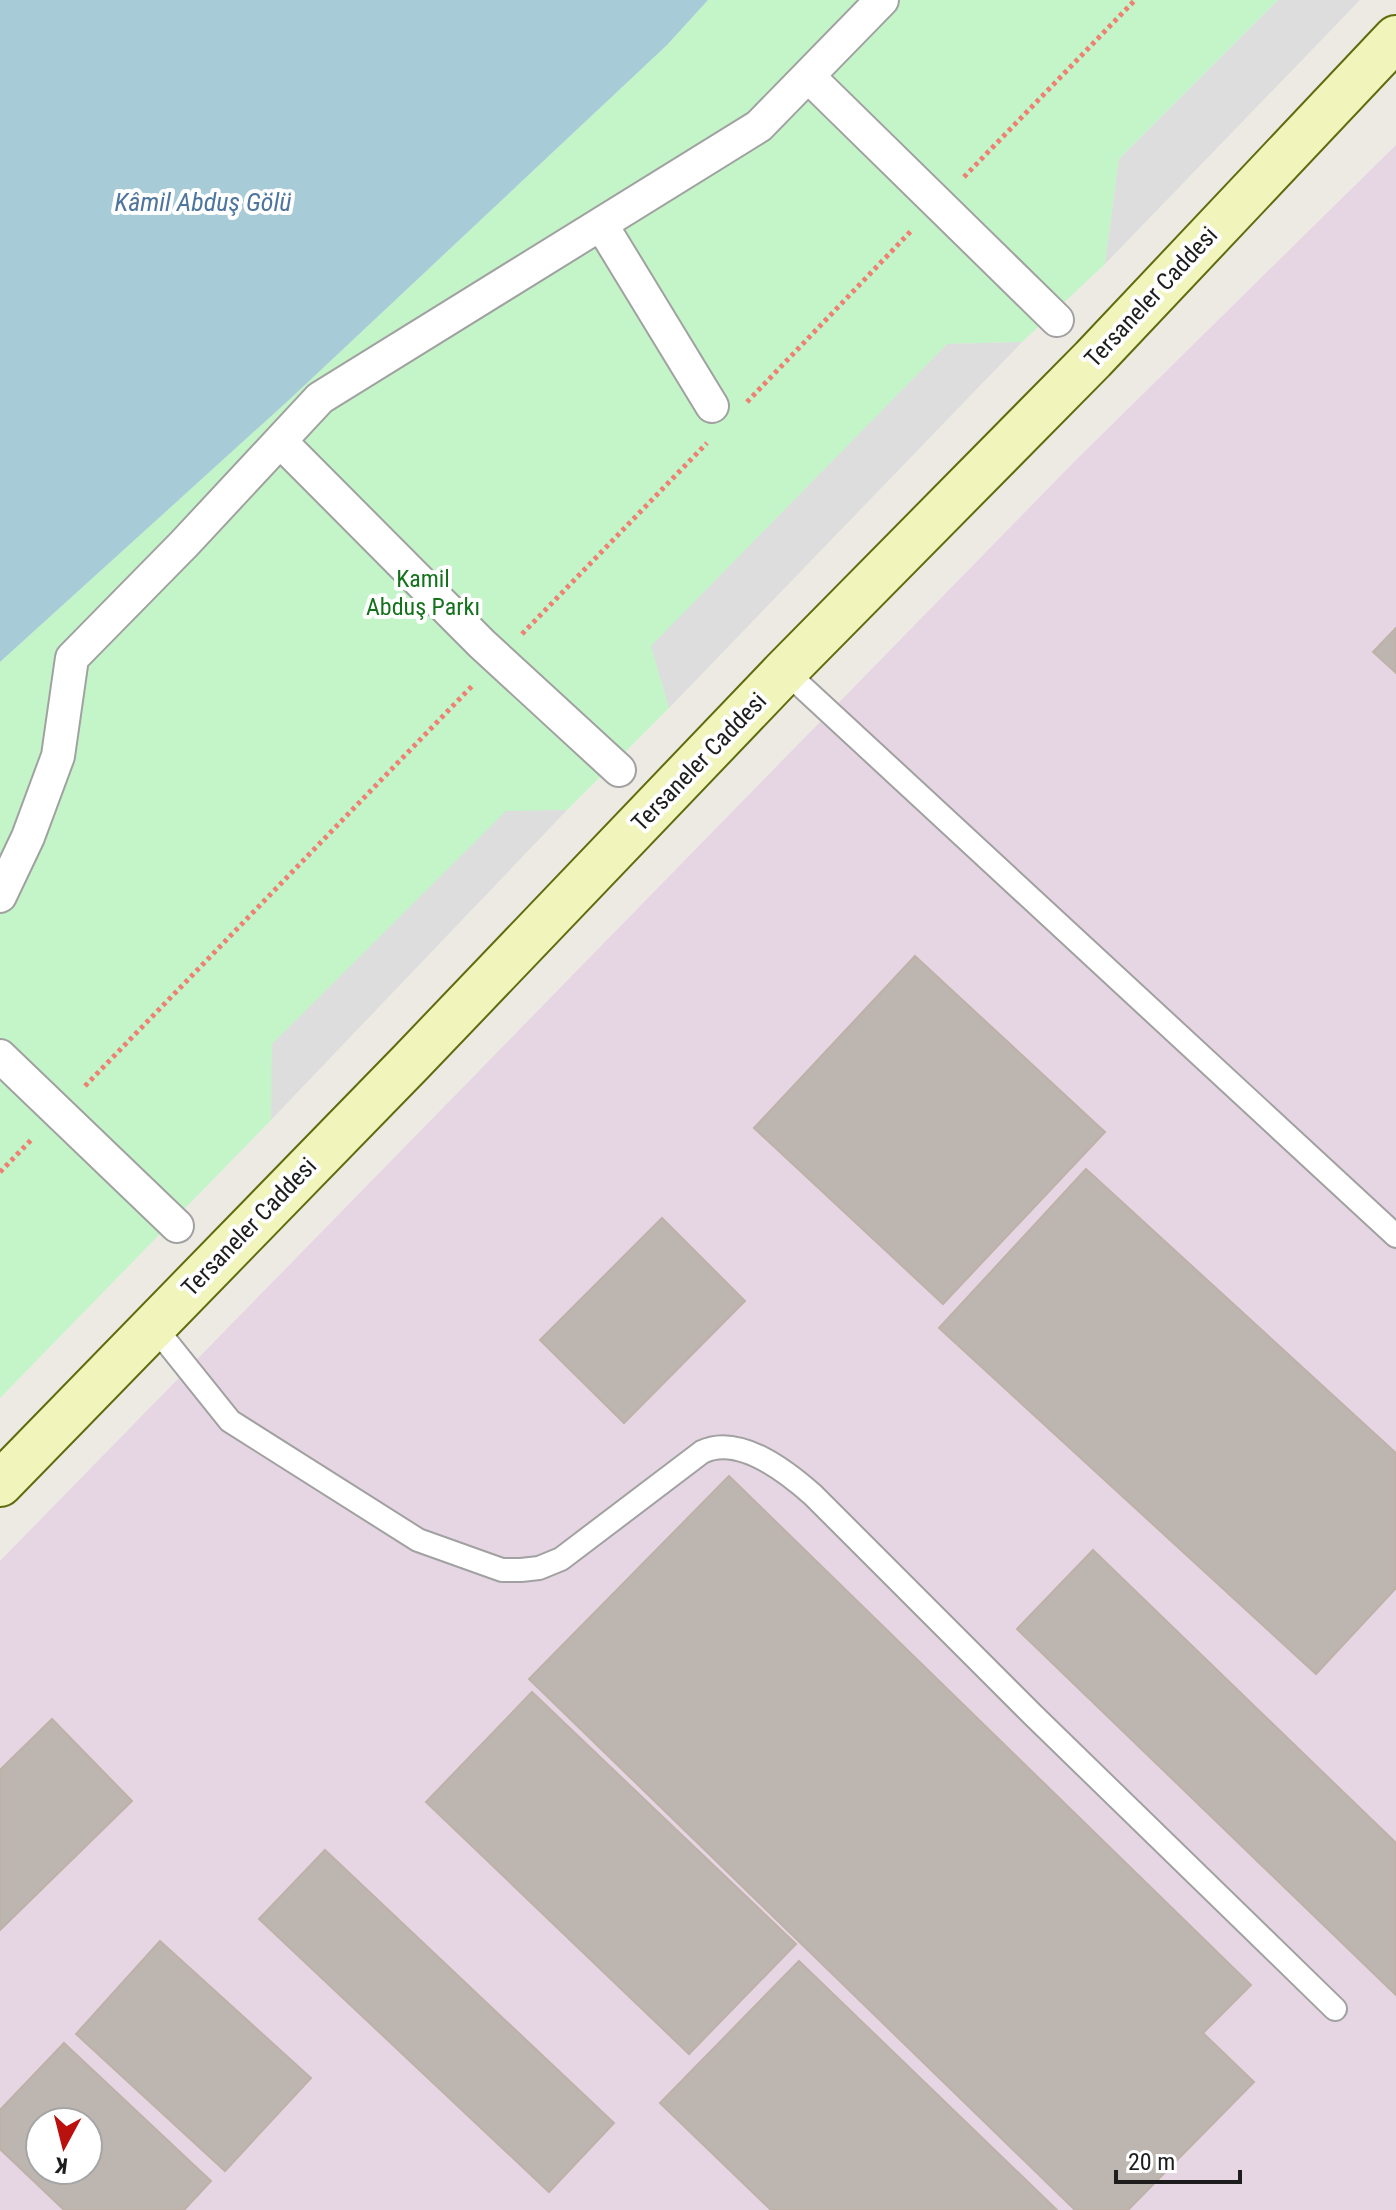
<svg xmlns="http://www.w3.org/2000/svg" width="1396" height="2210" font-family="'Roboto Condensed',sans-serif">
<style>
.industrial{fill:#e6d6e3;fill-rule:evenodd}
.park{fill:#c3f5c8}
.parking{fill:#ddd}
.water{fill:#a7ccd8}
.building{fill:#bdb6b0;stroke:#beb1a7;stroke-width:2;fill-rule:evenodd}
.lines{fill:none;stroke-linecap:round;stroke-linejoin:round}
.service-casing{stroke:#a1a1a1;stroke-width:26}
.pedestrian-casing{stroke:#a1a1a1;stroke-width:36}
.secondary-casing{stroke:#606b0d;stroke-width:48}
.path{stroke:#ee8173;stroke-width:5;stroke-dasharray:4 4;stroke-linecap:butt}
.service{stroke:#fff;stroke-width:22}
.pedestrian{stroke:#fff;stroke-width:32}
.secondary{stroke:#f1f4bb;stroke-width:44}
.labels{text-anchor:middle;dominant-baseline:central;stroke-width:8;stroke-linejoin:round;paint-order:stroke}
.street-label{font-size:24px;fill:#1d1d1d;stroke:#fff}
.park-label{font-size:24px;fill:#14721d;stroke:#fff}
.water-label{font-size:26px;font-style:italic;fill:#4e759e;stroke:#fff}
</style>
<rect width="100%" height="100%" fill="#edeae4"/>
<!-- industrial -->
<path class="industrial" d="M1396,145V2210H0V1561L1075,461ZM40,2122H88V2170H40Z"/>
<!-- park -->
<path class="park" d="M708,0H1278L1119,159L1105,264L1022,342L947,344L652,646L669,708L567,810L506,812L273,1044L271,1120L0,1398V662L290,399L667,45Z"/>
<!-- parking -->
<path class="parking" d="M1278,0H1360L1105,264L1119,159Z
M1022,342L669,708L651,646L947,344Z
M567,810L271,1120L272,1044L506,811Z"/>
<!-- water -->
<path class="water" d="M0,0H708L667,45L290,399L0,662Z"/>
<!-- building -->
<path class="building" d="M1396,628V673L1373,652Z
M915,956L1105,1132L943,1304L754,1128Z
M1086,1169L1396,1453V1588L1316,1674L939,1328Z
M662,1218L745,1301L624,1423L540,1340Z
M729,1476L1251,1985L1203,2033L1254,2082L1128,2210H1075L529,1679Z
M1093,1550L1396,1843V1995L1017,1629Z
M532,1692L796,1944L689,2054L426,1802Z
M52,1719L132,1801L0,1930V1770Z
M325,1850L614,2123L549,2192L259,1919Z
M160,1941L311,2078L225,2171L76,2034Z
M799,1961L1057,2210H771L660,2103Z
M64,2043L211,2181L184,2210H64L0,2149V2110ZM40,2122H88V2170H40Z"/>
<g class="lines">
<!-- service casing -->
<g class="service-casing">
<path id="service" d="M785,671L1396,1236
M153,1325L230,1421L418,1540L502,1570H521L539,1568L561,1559L702,1452C739,1434 787,1472 813,1495L1033,1715L1335,2009"/>
</g>
<!-- pedestrian casing -->
<g class="pedestrian-casing">
<path id="pedestrian" d="M808,76L1057,320
M601,224L712,406
M280,441L482,644L619,770
M0,896L28,837L58,756L72,658L184,544L320,398L759,126L882,0
M0,1056L177,1226"/>
</g>
<!-- secondary casing -->
<g class="secondary-casing">
<path id="secondary" d="M0,1484L412,1061L785,671L1093,359L1396,38"/>
</g>
<!-- path -->
<path class="path" d="M964,177L1135,0
M747,402L912,230
M522,634L707,443
M85,1086L473,685
M0,1172L33,1138"/>
<!-- service -->
<use href="#service" class="service"/>
<!-- pedestrian -->
<use href="#pedestrian" class="pedestrian"/>
<!-- secondary -->
<use href="#secondary" class="secondary"/>
</g>
<g class="labels">
<!-- street labels -->
<g class="street-label">
<text transform="translate(1151 297) rotate(-47)">Tersaneler Caddesi</text>
<text transform="translate(699 762) rotate(-46)">Tersaneler Caddesi</text>
<text transform="translate(249 1227) rotate(-46)">Tersaneler Caddesi</text>
</g>
<!-- park labels -->
<g class="park-label">
<text x="423" y="579">Kamil<tspan x="423" dy="28">Abduş Parkı</tspan></text>
</g>
<!-- water labels -->
<g class="water-label">
<text x="203" y="202">Kâmil Abduş Gölü</text>
</g>
</g>
<!-- north arrow -->
<g transform="translate(64 2146) rotate(187)"><circle r="38" fill="#ffffff" stroke="#a5a5a5" stroke-width="2"/>
<path d="M0-6L14 30L0 20L-14 30Z" fill="#ba110f"/>
<text y="-12" font-size="22" font-weight="bold" text-anchor="middle" fill="#1d1d1d">K</text>
</g>
<!-- scale -->
<path d="M1116 2170v12h124v-12" fill="none" stroke="#1d1d1d" stroke-width="4"/>
<text x="1128" y="2170" font-size="24" fill="#1d1d1d" stroke="#ffffff" stroke-width="6" paint-order="stroke">20 m</text>
</svg>
